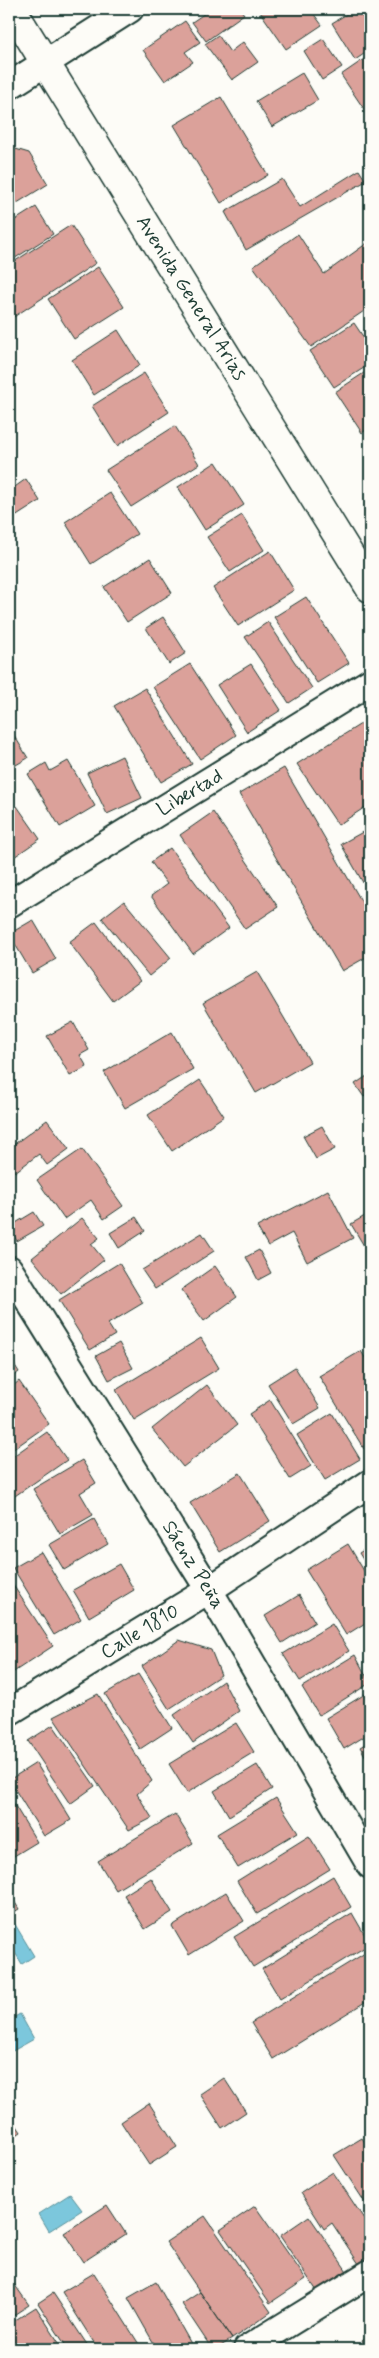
<svg xmlns="http://www.w3.org/2000/svg" width="379" height="2358" font-family="Mynerve,sans-serif">
<style>
.water{fill:#7cc7dc;stroke:#579099}
.building{fill:#dba19a;stroke:#1f3d34}
.lines{fill:none;stroke-linecap:round;stroke-linejoin:round}
.street-casing{stroke:#1f3d34;stroke-width:30}
.secondary-casing{stroke:#1f3d34;stroke-width:31}
.street{stroke:#fdfcf7;stroke-width:26}
.secondary{stroke:#fdfcf7;stroke-width:28}
.labels{text-anchor:middle;dominant-baseline:central;stroke-width:5;stroke-linejoin:round;paint-order:stroke}
.street-label{font-size:20px;fill:#1f3d34;stroke:#fdfcf7}
</style>
<rect width="100%" height="100%" fill="#fdfcf7"/>
<filter id="ink" filterUnits="userSpaceOnUse"><feTurbulence type="fractalNoise" baseFrequency=".02" numOctaves="2"/><feDisplacementMap in="SourceGraphic" scale="10" xChannelSelector="R" yChannelSelector="G"/><feConvolveMatrix kernelMatrix="1 2 1 2 8 2 1 2 1" color-interpolation-filters="sRGB"/></filter>
<g filter="url(#ink)">
<!-- water -->
<path class="water" d="M13,1921L34,1956L22,1964L9,1943V1923Z
M20,2014L34,2039L9,2053V2020Z
M70,2194L82,2210L49,2231L39,2214Z"/>
<!-- building -->
<path class="building" d="M211,9H240L244,14L206,41L192,22Z
M258,9H310L322,25L286,49Z
M355,9H358L370,29V50L355,60L332,23Z
M185,21L200,42L185,52L193,62L165,81L143,50Z
M218,35L230,52L243,42L258,62L232,80L205,44Z
M323,39L342,67L322,80L304,51Z
M370,55V109L366,112L341,75Z
M302,73L318,100L272,127L256,101Z
M221,97L268,175L221,203L174,125Z
M9,147L29,153L48,184L9,208Z
M359,170L366,181L246,250L225,212L282,179L300,207Z
M36,207L53,234L9,262V224Z
M71,225L96,263L9,320V265Z
M298,234L324,274L370,241V307L311,347L253,266Z
M98,267L124,307L74,339L48,299Z
M354,323L370,347V364L334,387L310,351Z
M118,330L140,365L94,395L72,360Z
M370,369V427L362,433L335,392Z
M144,373L169,412L117,446L92,406Z
M175,426L199,464L131,507L106,470Z
M216,462L244,505L205,530L178,487Z
M26,479L40,501L12,519L9,515V491Z
M110,493L137,534L91,564L65,522Z
M242,515L264,550L230,572L207,537Z
M270,551L294,590L238,626L213,588Z
M150,558L172,593L127,622L104,587Z
M306,597L349,663L317,683L274,617Z
M163,617L186,653L169,664L146,628Z
M268,622L312,688L289,703L245,637Z
M190,664L236,735L200,759L153,687Z
M251,664L281,710L247,732L217,685Z
M145,688L192,764L161,782L114,706Z
M364,722L370,724V804L338,825L297,764Z
M12,732L28,758L9,769V733Z
M122,756L142,798L107,814L87,773Z
M68,761L95,806L60,827L28,774L46,763L50,771Z
M284,768L370,916V955L342,971L239,794Z
M17,806L40,839L14,857L9,849V812Z
M213,812L278,907L245,929L180,835Z
M370,828V895L341,844Z
M170,848L229,928L193,954L151,896L167,884L151,862Z
M124,901L171,958L149,976L102,918Z
M33,920L56,959L32,973L9,934Z
M96,922L140,981L113,1001L69,942Z
M257,972L310,1062L256,1093L203,1003Z
M73,1022L89,1050L80,1055L87,1067L70,1076L47,1036Z
M172,1032L193,1069L125,1108L104,1072Z
M370,1074V1092L364,1097L355,1084Z
M200,1080L224,1116L172,1151L148,1115Z
M47,1120L69,1149L47,1165L39,1154L15,1172L9,1163V1148Z
M322,1126L335,1149L316,1159L303,1136Z
M82,1149L123,1206L104,1219L91,1200L64,1219L37,1180Z
M328,1190L353,1238L307,1262L292,1233L268,1246L257,1227Z
M34,1212L43,1226L17,1241L9,1227Z
M370,1213V1256L351,1224Z
M136,1217L145,1231L119,1248L110,1233Z
M82,1218L99,1238L91,1244L104,1260L61,1294L32,1258Z
M202,1233L214,1251L155,1289L142,1270Z
M259,1250L271,1273L258,1280L246,1257Z
M119,1263L143,1303L108,1324L115,1335L90,1350L59,1300Z
M215,1266L237,1297L204,1321L181,1290Z
M201,1338L219,1368L134,1420L116,1390Z
M119,1343L133,1368L109,1380L96,1356Z
M361,1351L370,1366V1445L364,1449L319,1376Z
M9,1356L19,1372L9,1379Z
M295,1367L320,1408L293,1424L268,1384Z
M19,1381L49,1424L9,1452V1389Z
M207,1385L237,1425L183,1467L152,1429Z
M270,1400L311,1466L290,1479L249,1414Z
M332,1413L360,1459L325,1480L297,1435Z
M47,1432L67,1460L9,1500V1459Z
M82,1460L96,1483L80,1493L93,1515L60,1534L33,1489Z
M240,1473L270,1521L220,1552L190,1503Z
M94,1519L108,1544L64,1570L49,1545Z
M348,1544L370,1581V1620L346,1635L306,1570Z
M370,1546V1571L359,1553Z
M41,1552L81,1619L54,1635L13,1568Z
M119,1564L134,1590L89,1617L73,1590Z
M9,1579L53,1646L9,1675V1627L13,1624L9,1618Z
M299,1595L315,1622L282,1643L265,1616Z
M332,1624L349,1651L300,1681L283,1654Z
M179,1640L211,1650L221,1675L169,1709L142,1666Z
M355,1655L370,1683L319,1715L302,1687Z
M138,1674L172,1728L140,1749L105,1694Z
M223,1681L239,1711L193,1743L174,1715Z
M370,1691V1733L344,1749L326,1718Z
M98,1694L152,1781L137,1794L152,1818L129,1830L53,1717Z
M236,1723L254,1752L187,1793L169,1764Z
M53,1725L95,1786L70,1804L28,1741Z
M370,1741V1764L360,1747Z
M36,1763L71,1820L44,1836L9,1780Z
M257,1765L272,1789L229,1816L214,1791Z
M9,1796L37,1842L9,1859Z
M276,1798L298,1832L238,1868L217,1834Z
M175,1814L193,1843L116,1890L98,1861Z
M309,1836L330,1869L257,1914L237,1881Z
M333,1876L351,1907L253,1967L234,1937Z
M151,1878L172,1912L145,1929L124,1895Z
M226,1892L244,1921L189,1955L172,1926Z
M9,1893L19,1909L9,1915Z
M352,1913L370,1944L280,1999L262,1969Z
M370,1950V1999L273,2059L251,2023Z
M224,2078L246,2112L222,2128L200,2094Z
M149,2103L177,2147L149,2165L121,2122Z
M9,2114L21,2132L9,2140Z
M362,2138L370,2150V2210L334,2155Z
M333,2172L370,2228V2257L359,2264L332,2223L324,2229L301,2193Z
M107,2205L126,2234L83,2262L64,2233Z
M255,2206L306,2279L270,2303L220,2230Z
M205,2216L271,2312L232,2339L166,2242Z
M309,2216L351,2277L321,2297L280,2236Z
M94,2273L142,2349H98L62,2292Z
M12,2281L29,2305L9,2318V2283Z
M156,2282L194,2349H157L128,2298Z
M200,2292L232,2339L216,2349H212L182,2304Z
M53,2293L90,2349H68L38,2303Z
M36,2307L61,2346L56,2349H28L26,2347L22,2349H9V2324Z
M370,2335V2349H368L362,2341Z"/>
<g class="lines">
<!-- street casing -->
<g class="street-casing">
<path id="street" d="M9,86L130,9
M9,904L370,682
M9,1269L209,1590L370,1865
M9,1712L209,1590L370,1483
M247,2349L370,2273"/>
</g>
<!-- secondary casing -->
<g class="secondary-casing">
<path id="secondary" d="M12,9L370,588"/>
</g>
<!-- street -->
<use href="#street" class="street"/>
<!-- secondary -->
<use href="#secondary" class="secondary"/>
</g>
</g>
<g class="labels">
<!-- street labels -->
<g class="street-label">
<text transform="translate(191 298) rotate(58)">Avenida General Arias</text>
<text transform="translate(190 793) rotate(-31)">Libertad</text>
<text transform="translate(193 1565) rotate(58)">Sáenz Peña</text>
<text transform="translate(140 1632) rotate(-31)">Calle 1810</text>
</g>
</g>
<!-- margin -->
<rect width="379" height="2358" fill="none" stroke="#fdfcf7" stroke-width="30"/>
<rect x="15" y="15" width="349" height="2328" fill="none" stroke="#1f3d34" stroke-width="2" filter="url(#ink)"/>
</svg>
